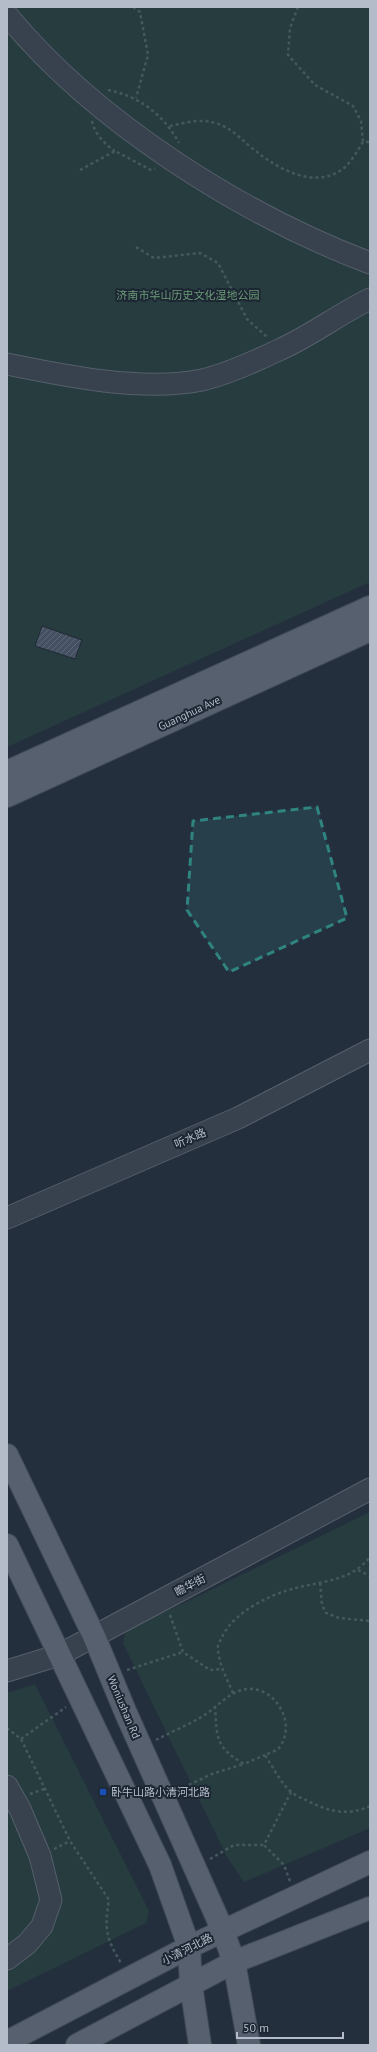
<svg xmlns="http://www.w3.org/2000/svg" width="377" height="2052" font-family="'PT Sans','Noto Sans SC',sans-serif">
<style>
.green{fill:#263c3f}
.building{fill:url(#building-hatch);stroke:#1f2835}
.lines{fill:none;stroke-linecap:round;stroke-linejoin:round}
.minor-casing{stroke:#565f6c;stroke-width:23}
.major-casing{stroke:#414a57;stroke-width:24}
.path{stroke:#44595c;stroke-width:2.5;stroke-dasharray:3 3;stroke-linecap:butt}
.minor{stroke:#38414e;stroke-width:21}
.major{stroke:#56606e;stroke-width:22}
.marked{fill:#308480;fill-opacity:0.2;stroke:#308480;stroke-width:3;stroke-dasharray:8 5;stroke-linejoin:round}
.transit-dot{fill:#1a4fb4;stroke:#1d2633;stroke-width:1.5}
.labels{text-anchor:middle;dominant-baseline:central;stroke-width:4;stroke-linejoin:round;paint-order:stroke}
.park-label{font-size:11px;fill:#6b9a76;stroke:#1d2633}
.street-label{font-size:11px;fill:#b4bcc9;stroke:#1d2633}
.poi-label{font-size:11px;fill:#b4bcc9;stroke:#1d2633;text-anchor:start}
</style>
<defs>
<pattern id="building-hatch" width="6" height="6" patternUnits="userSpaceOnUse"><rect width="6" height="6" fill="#455162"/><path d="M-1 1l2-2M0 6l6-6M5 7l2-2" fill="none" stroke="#5d6877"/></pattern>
</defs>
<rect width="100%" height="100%" fill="#242f3e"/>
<!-- green -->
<path class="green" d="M7,7H370V582L7,747Z
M370,1512V1828L244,1882L227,1857L123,1643L125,1634L131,1626L184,1603Z
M35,1684L149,1911L146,1923L7,1991V1693Z"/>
<!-- building -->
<path class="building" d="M42,626L82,640L75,659L35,646Z"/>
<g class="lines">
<!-- minor casing -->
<g class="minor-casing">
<path id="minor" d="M7,15C95,122 241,214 370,263
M7,364C65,376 143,392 202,380C228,374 256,361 281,349C312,335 339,314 370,299
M7,1218L238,1118L370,1050
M7,1671L59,1655L370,1489
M7,1786L20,1809L40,1856L51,1900L42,1926L27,1944L7,1959"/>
</g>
<!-- major casing -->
<g class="major-casing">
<path id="major" d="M7,772L370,607
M7,796L370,630
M7,1455L94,1636L125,1711L223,1931L234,1962L249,2045
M7,1545L160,1865L189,1947L191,1985L200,2045
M7,2042L189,1947L370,1862
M77,2045L234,1962L370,1908"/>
</g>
<!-- path -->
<path class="path" d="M133,7L140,12L148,55L136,98
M298,7L290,28L288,55L315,85L353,106L361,121L363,142
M108,90C139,96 164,115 179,143
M92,121C94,133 105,145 115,151
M170,126C184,123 200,118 215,123C232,127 243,142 257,152C278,169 312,187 338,172C349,167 357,151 363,142H370
M80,170L115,151L151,170L155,169
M136,247L154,258L200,253L218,263L247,319L267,337
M358,1570L370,1576
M320,1583L322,1605L326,1613L339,1618L370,1621
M170,1615L183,1652L210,1670L222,1669
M127,1670L183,1652
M233,1693C227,1679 219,1665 218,1649C217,1645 221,1640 223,1635C235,1612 270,1594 296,1588C323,1581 351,1581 370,1557
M215,1706C217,1738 215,1747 244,1764L265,1755
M7,1728L21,1739L70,1841L109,1900C104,1929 106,1938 121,1963
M21,1739L66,1707
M156,1740C171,1732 188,1725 203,1716C218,1707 232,1687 253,1689C279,1692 296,1726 279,1748C276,1751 269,1753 265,1755C273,1768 280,1781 290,1791C294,1795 301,1798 306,1800C327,1811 347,1817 370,1806
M178,1790L212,1774L244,1764
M30,1794L44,1789
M54,1849L70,1841
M210,1859L234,1845H264
M290,1881L284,1865L264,1845L291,1792"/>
<!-- minor -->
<use href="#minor" class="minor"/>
<!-- major -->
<use href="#major" class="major"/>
</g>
<!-- marked area -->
<path class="marked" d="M317,807L347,918L229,972L187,910L193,821Z"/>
<!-- markers -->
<rect class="transit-dot" x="99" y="1788" width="8" height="8" rx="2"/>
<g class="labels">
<!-- park labels -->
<g class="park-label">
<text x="188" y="295">济南市华山历史文化湿地公园</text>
</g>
<!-- street labels -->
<g class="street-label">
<text transform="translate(189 713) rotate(-25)">Guanghua Ave</text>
<text transform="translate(190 1138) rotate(-23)">听水路</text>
<text transform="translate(190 1585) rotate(-28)">瞻华街</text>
<text transform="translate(124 1707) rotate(67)">Woniushan Rd</text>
<text transform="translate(187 1949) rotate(-27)">小清河北路</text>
</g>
<!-- poi labels -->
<g class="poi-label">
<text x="111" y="1792">卧牛山路小清河北路</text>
</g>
</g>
<!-- border -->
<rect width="377" height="2052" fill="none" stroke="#b4bcc9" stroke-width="16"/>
<!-- scale -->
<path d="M237 2032v6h106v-6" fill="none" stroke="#b4bcc9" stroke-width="2"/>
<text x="243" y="2032" font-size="12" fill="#b4bcc9" stroke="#1d2633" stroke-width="3" paint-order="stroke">50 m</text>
</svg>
